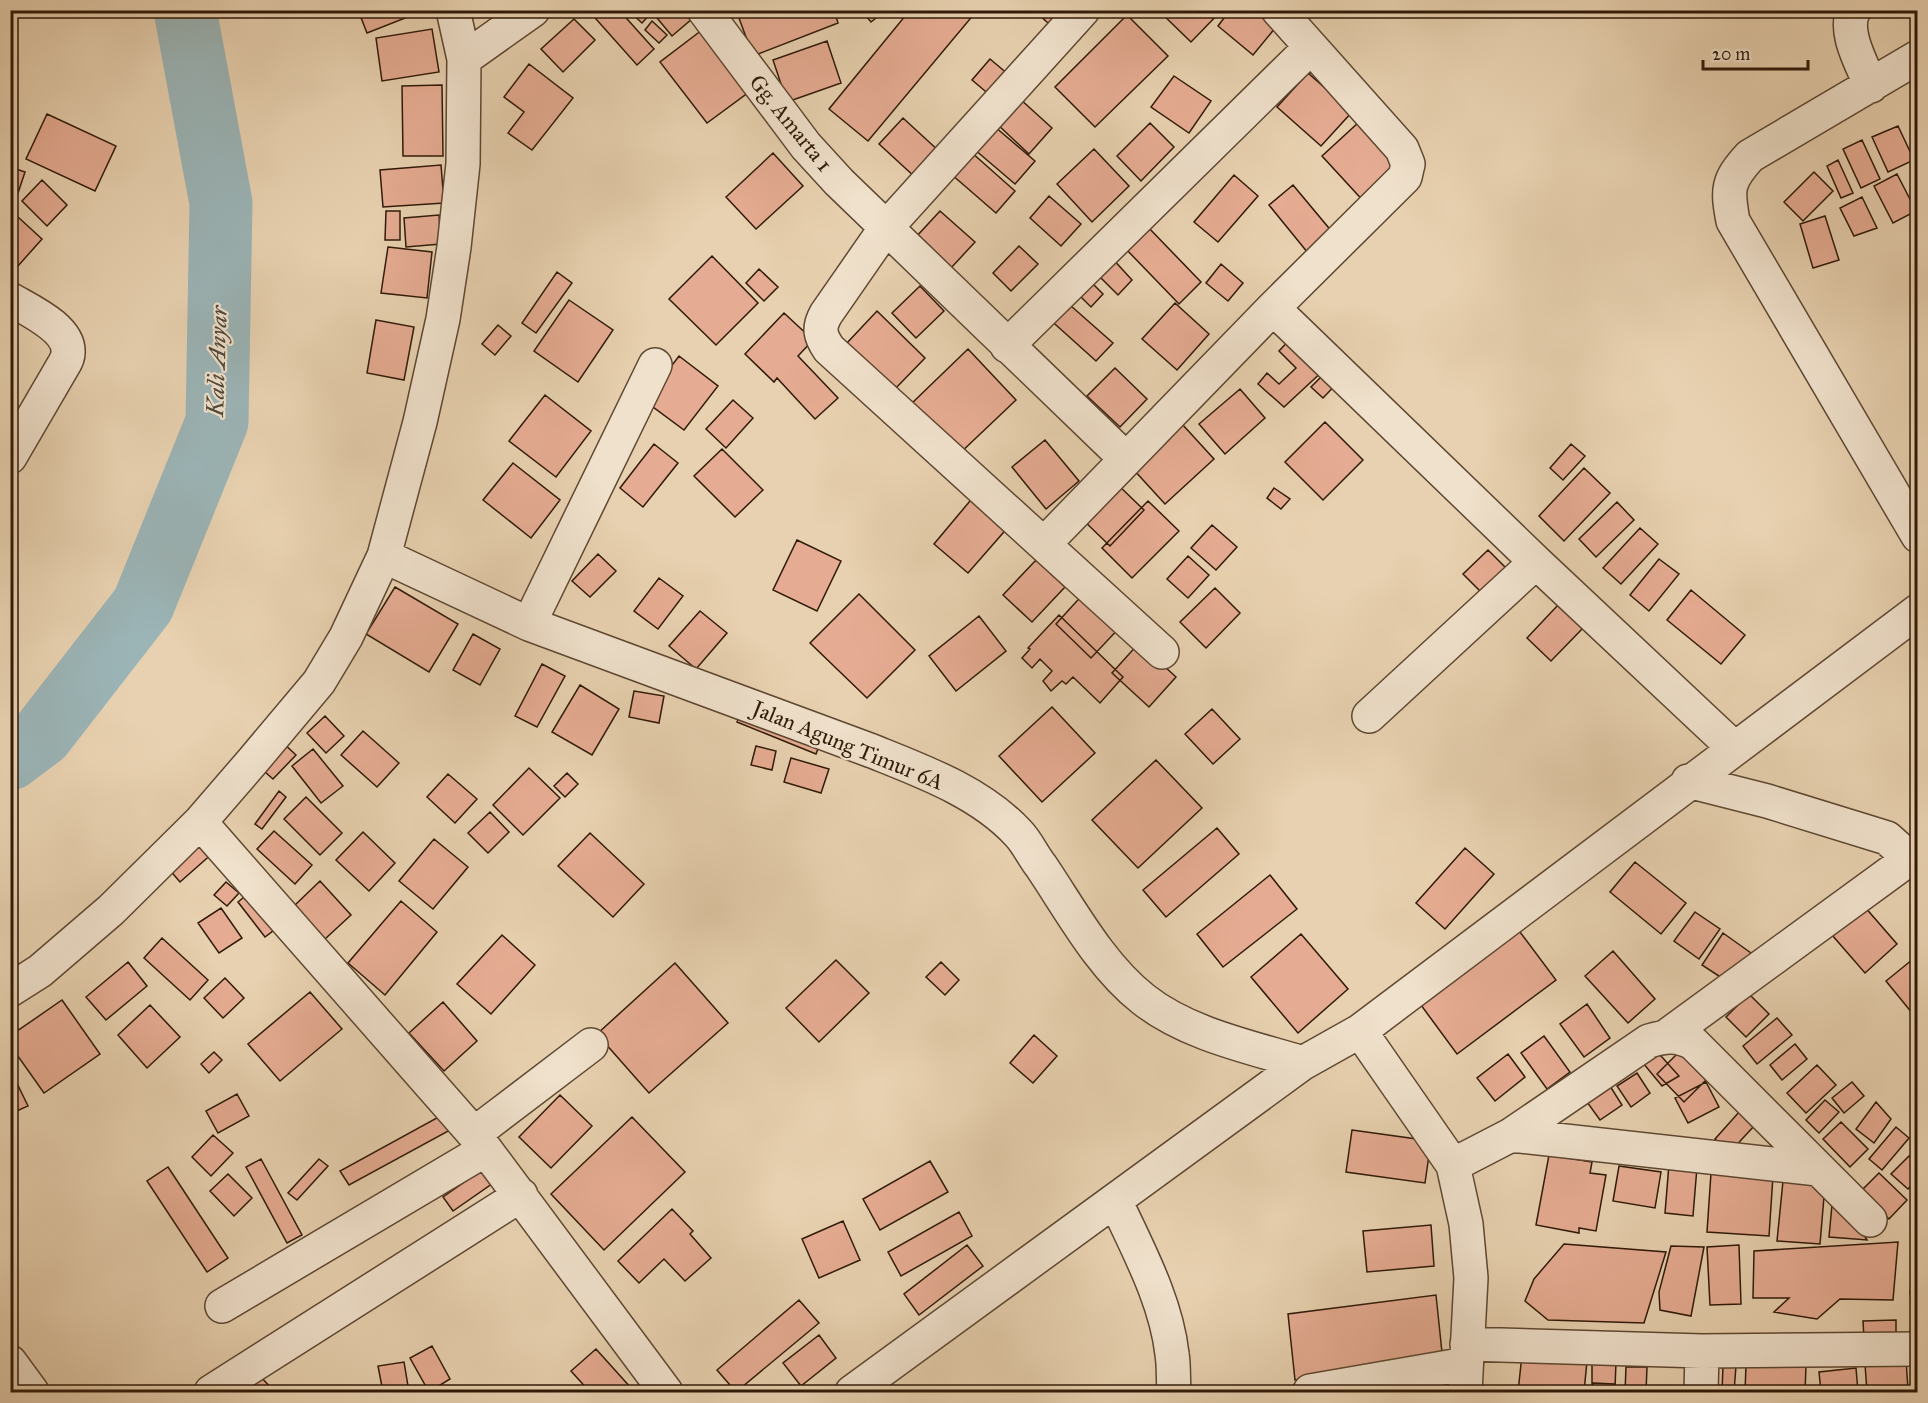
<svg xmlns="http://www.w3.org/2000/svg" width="1928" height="1403" font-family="'IM FELL Great Primer',serif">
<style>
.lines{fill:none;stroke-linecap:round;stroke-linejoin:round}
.river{stroke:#9bb4b6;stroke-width:63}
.building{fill:#e6ac93;stroke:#301a08;stroke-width:1.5}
.minor-casing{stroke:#5e4832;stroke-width:36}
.minor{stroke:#f0e1cc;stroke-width:33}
.labels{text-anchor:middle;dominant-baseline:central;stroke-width:4.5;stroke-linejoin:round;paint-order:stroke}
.street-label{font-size:22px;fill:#301a08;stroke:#f0e1cc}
.water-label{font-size:24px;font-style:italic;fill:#50483c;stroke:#f0e1cc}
</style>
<rect width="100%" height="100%" fill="#e8d1b0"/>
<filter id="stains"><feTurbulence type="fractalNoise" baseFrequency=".00333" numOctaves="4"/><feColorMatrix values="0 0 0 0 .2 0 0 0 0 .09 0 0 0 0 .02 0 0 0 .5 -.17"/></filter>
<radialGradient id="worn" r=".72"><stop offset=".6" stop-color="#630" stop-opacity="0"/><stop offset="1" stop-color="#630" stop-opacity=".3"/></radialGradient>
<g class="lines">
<!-- river -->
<path class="river" d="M10,759L42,735L143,605L217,422L221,203L185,10"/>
</g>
<!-- building -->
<path class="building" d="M358,10H423V11L367,33Z
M588,10H619L654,49L637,65Z
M631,10H699L700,12L672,36L652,12L642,23L630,12Z
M736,10H834L838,23L753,56Z
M861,10H886L871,22Z
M910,10L975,13L868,141L829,109Z
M1034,10H1061L1049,24Z
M1158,10H1222L1191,42Z
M1230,10H1257L1276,27L1253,55L1218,26Z
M1127,15L1168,56L1095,127L1055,87Z
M574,19L595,40L563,72L541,49Z
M652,21L667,35L659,43L645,30Z
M432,29L439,72L382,81L376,38Z
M702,30L749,92L707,123L660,62Z
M827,41L841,83L787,102L773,60Z
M990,59L1009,75L991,96L972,80Z
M529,64L573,98L532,150L508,133L524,112L504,97Z
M1308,73L1352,112L1321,146L1277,107Z
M1174,76L1211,101L1189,133L1151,107Z
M442,85L443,156H403L402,86Z
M1019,98L1052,128L1029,154L996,123Z
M47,114L116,146L95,191L26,159Z
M903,118L940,152L916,178L879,144Z
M1359,122L1405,171L1367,205L1322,156Z
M1150,123L1174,147L1141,181L1117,156Z
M994,126L1035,161L1015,184L974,149Z
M1898,126L1914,160L1888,172L1872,137Z
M1862,140L1880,179L1861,188L1843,149Z
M1094,149L1129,186L1092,222L1057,184Z
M971,152L1015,191L996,213L951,174Z
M773,153L803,186L756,229L726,197Z
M1838,160L1853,193L1841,198L1827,166Z
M441,165L444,203L383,207L380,170Z
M10,167L25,172L18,193L10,190Z
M1814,172L1833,191L1803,221L1784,202Z
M1897,174L1916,211L1893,223L1874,186Z
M1234,175L1258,196L1218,242L1194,222Z
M42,180L67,205L47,226L22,201Z
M1293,185L1333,233L1308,253L1269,205Z
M1049,196L1081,224L1061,246L1030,218Z
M1862,197L1877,228L1854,236L1840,208Z
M386,211H400V240H385Z
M940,211L975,242L951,268L916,237Z
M439,215L441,244L406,247L404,218Z
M1825,216L1839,260L1813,268L1800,224Z
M18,217L42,239L18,266L10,259V225Z
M1146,225L1201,282L1179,304L1124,247Z
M1019,246L1038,264L1011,291L993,273Z
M388,247L432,252L427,298L381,293Z
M712,256L758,303L716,345L669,299Z
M1111,257L1132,280L1118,295L1095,272Z
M1221,264L1243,283L1228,301L1206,283Z
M759,269L778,287L764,301L746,283Z
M557,272L572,283L536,333L522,323Z
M1085,276L1103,294L1091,307L1073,289Z
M920,286L944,311L916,338L892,313Z
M1062,298L1113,343L1096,361L1046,316Z
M569,300L613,330L578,382L534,351Z
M1175,303L1209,334L1177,370L1142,339Z
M877,311L925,358L894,390L846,344Z
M784,313L813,340L798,356L838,398L815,419L777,378L774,382L745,354Z
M376,320L414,327L404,380L367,373Z
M498,325L511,336L495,355L482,344Z
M1294,335L1326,368L1284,407L1258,384L1267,373L1279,384L1296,368L1279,351Z
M968,349L1016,400L957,456L909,406Z
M679,356L718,386L684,430L645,401Z
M1332,366L1343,377L1323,398L1311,387Z
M1115,368L1147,399L1120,427L1087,396Z
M1240,389L1265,418L1225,454L1199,424Z
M545,395L591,431L556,477L509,441Z
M733,400L753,418L726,448L706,429Z
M1325,422L1363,460L1323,500L1285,462Z
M1182,424L1214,459L1165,504L1133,469Z
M1045,440L1079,481L1046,509L1012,467Z
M654,444L678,463L643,507L620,488Z
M1571,444L1585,456L1563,480L1550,468Z
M722,449L763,490L735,517L694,476Z
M513,463L560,500L531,538L483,500Z
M1584,468L1610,493L1564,541L1539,516Z
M1115,482L1144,510L1110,546L1081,518Z
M1274,488L1290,499L1281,509L1267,498Z
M975,495L1010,525L968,573L934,544Z
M1148,501L1179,531L1132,578L1102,548Z
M1617,502L1634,520L1596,557L1579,539Z
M1212,525L1237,547L1216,570L1191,548Z
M1640,528L1658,544L1621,584L1603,568Z
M797,540L841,561L817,611L773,590Z
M1488,550L1506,568L1481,592L1463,574Z
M598,554L616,571L590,597L572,581Z
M1188,556L1209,575L1188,598L1167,579Z
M1659,559L1679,574L1649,611L1630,595Z
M1036,560L1065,587L1032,622L1003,595Z
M659,578L683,596L658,629L634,611Z
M395,587L458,624L429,672L366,634Z
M1215,588L1240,613L1206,648L1180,622Z
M1691,590L1745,635L1721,664L1667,620Z
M1086,591L1122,625L1091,658L1056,624Z
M859,594L915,650L867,698L810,643Z
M1558,605L1583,628L1551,661L1527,638Z
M700,611L727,633L696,669L669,646Z
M1059,615L1123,677L1100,703L1073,677L1066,684L1062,681L1051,691L1043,681L1052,671L1040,659L1032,668L1022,658L1030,649L1028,648Z
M979,616L1006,651L956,691L929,656Z
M473,634L500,649L480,685L453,670Z
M1139,643L1176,677L1149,707L1112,673Z
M542,664L565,676L537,727L515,716Z
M580,685L619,709L592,755L552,732Z
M634,691L664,696L659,723L629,717Z
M1052,707L1095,753L1042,802L999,756Z
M743,708L821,741L816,754L737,722Z
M1212,709L1240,739L1213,764L1185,734Z
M325,716L344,736L326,753L307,733Z
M363,731L399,763L377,787L341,755Z
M281,741L296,755L273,779L257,765Z
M756,746L776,751L772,770L751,765Z
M313,749L343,786L321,803L292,766Z
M791,758L829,769L821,793L784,782Z
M1156,760L1202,808L1138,868L1092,820Z
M529,768L560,798L523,835L493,805Z
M567,773L578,784L565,797L554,786Z
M448,774L477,799L455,823L427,797Z
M279,791L286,797L262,829L255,824Z
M306,797L342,833L320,855L284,819Z
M490,812L509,832L488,853L468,833Z
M1217,828L1239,854L1166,917L1143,890Z
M274,831L312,865L295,884L257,849Z
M363,832L395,863L369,891L336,860Z
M590,833L644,884L613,917L558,866Z
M202,838L214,852L180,882L168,868Z
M434,839L468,867L433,909L399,881Z
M1465,848L1494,874L1445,929L1416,903Z
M1635,862L1686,903L1661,934L1610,892Z
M1270,875L1297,909L1223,967L1197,934Z
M320,881L351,915L325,939L294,906Z
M226,882L239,893L227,906L214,895Z
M255,888L282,924L265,937L238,902Z
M401,901L437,932L385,995L348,963Z
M1864,906L1897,944L1865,973L1832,935Z
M221,908L242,938L219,953L198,923Z
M1695,912L1720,929L1699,959L1674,941Z
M1517,928L1556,980L1457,1054L1418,1001Z
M1723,933L1758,958L1728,982L1702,965Z
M1301,934L1348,989L1298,1033L1251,977Z
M502,935L535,965L491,1014L457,984Z
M162,938L208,980L190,1000L144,958Z
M1613,951L1655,999L1628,1023L1585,976Z
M1918,955V1019H1917L1886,981Z
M836,960L869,993L819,1042L786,1008Z
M128,962L147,986L106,1020L86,997Z
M941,962L959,980L945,995L926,977Z
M675,963L728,1023L649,1093L597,1034Z
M225,978L244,998L223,1018L204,998Z
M310,992L342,1029L280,1081L248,1044Z
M1749,994L1769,1014L1746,1037L1726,1017Z
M62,1000L100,1054L44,1093L10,1045V1036Z
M443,1002L477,1041L444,1071L409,1033Z
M1587,1004L1610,1038L1584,1057L1560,1024Z
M150,1005L180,1037L147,1068L118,1035Z
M1777,1018L1792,1035L1757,1064L1743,1046Z
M1034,1035L1057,1056L1033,1083L1010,1063Z
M1544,1036L1570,1072L1547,1089L1521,1053Z
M1795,1044L1807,1059L1782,1080L1770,1065Z
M1653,1047L1679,1076L1662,1086L1638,1057Z
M1680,1051L1707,1079L1684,1102L1657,1074Z
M214,1052L222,1060L209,1073L201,1064Z
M1508,1054L1525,1077L1495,1101L1477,1078Z
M1817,1065L1836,1085L1806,1113L1787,1093Z
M10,1069L28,1106L10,1114Z
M1637,1073L1650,1093L1631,1107L1617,1086Z
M1706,1082L1719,1107L1688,1123L1675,1098Z
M1852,1082L1864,1096L1844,1113L1832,1098Z
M1610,1086L1622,1105L1600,1120L1587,1102Z
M237,1094L249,1116L218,1133L206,1111Z
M560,1095L592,1126L551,1168L519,1137Z
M1825,1100L1839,1112L1819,1133L1806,1120Z
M1876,1102L1891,1119L1874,1143L1856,1129Z
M1740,1111L1755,1125L1730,1152L1715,1139Z
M444,1114L452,1129L349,1185L340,1171Z
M632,1117L685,1172L604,1250L551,1194Z
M1841,1122L1868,1149L1850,1167L1823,1139Z
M1896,1127L1909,1138L1882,1170L1869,1159Z
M1352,1130L1431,1141L1425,1183L1346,1172Z
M213,1135L233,1153L211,1176L192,1157Z
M1549,1155L1592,1162L1590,1173L1606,1175L1596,1231L1579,1228V1233L1536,1225Z
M1909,1156L1918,1164V1179L1908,1189L1891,1174Z
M261,1159L302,1235L287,1243L246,1167Z
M319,1159L328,1166L297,1200L288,1193Z
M930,1161L948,1192L880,1230L863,1199Z
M1669,1164L1697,1167L1693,1216L1665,1213Z
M1619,1166L1661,1172L1655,1208L1613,1201Z
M168,1167L228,1258L207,1272L147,1181Z
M486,1167L496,1181L453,1211L443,1197Z
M1711,1173L1773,1176L1769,1236L1707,1232Z
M1879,1173L1907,1200L1889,1219L1861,1191Z
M228,1174L252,1198L234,1216L210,1191Z
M1783,1181L1825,1185L1820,1244L1777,1241Z
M1833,1194L1847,1207L1867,1240L1829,1237Z
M672,1209L693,1231L690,1234L711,1258L685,1281L664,1259L639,1283L618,1261Z
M959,1212L972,1236L901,1276L888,1252Z
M843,1221L860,1260L819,1278L802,1239Z
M1431,1225L1434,1266L1367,1272L1363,1231Z
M1898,1242L1893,1300L1840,1299L1817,1319L1774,1312L1789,1298H1753L1754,1251Z
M1564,1244L1666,1252L1644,1323L1548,1320L1525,1301L1534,1279Z
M967,1245L983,1266L919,1315L904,1294Z
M1739,1245L1741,1304L1710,1305L1707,1247Z
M1671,1246L1704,1247L1691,1316L1660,1310L1659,1292Z
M1914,1254L1918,1255V1295L1910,1294Z
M1436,1295L1443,1362L1295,1380L1288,1314Z
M799,1300L819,1323L736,1392L717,1370Z
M1896,1320V1338L1864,1339L1863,1321Z
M819,1335L836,1358L801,1386L783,1363Z
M432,1346L450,1379L429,1392L410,1358Z
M596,1349L631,1388L626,1392H590L571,1371Z
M1522,1355L1587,1361L1584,1392H1518Z
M1906,1360L1908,1389L1867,1392L1865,1364Z
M1592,1361L1616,1362L1615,1388H1592Z
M404,1362L409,1392H383L378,1366Z
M1723,1365L1736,1366L1734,1392H1722Z
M1746,1365L1806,1366L1805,1392H1745Z
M1626,1367H1647L1646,1392H1625Z
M1856,1368L1858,1392H1821L1819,1372Z
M259,1375L275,1392H239Z
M1593,1383L1614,1384V1392H1593Z"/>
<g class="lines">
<!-- minor casing -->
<g class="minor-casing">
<path id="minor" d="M704,10L806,146L839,182L1126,459
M1083,10L885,229L826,314C818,328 820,336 829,349L1162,652
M1854,10C1842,31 1863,66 1871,86
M1918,57L1750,156C1727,181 1727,189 1733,221L1918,536
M464,59L533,10
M10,299C28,310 70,328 68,353C68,357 65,363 63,366L10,457
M1273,308L1536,562L1733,747
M1007,346L1311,47
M1045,543L1273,308L1405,177L1408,164L1402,149L1278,10
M384,556L529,624L872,751C922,771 980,792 1018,833C1027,842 1033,856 1041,866C1072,912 1100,965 1143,999C1187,1034 1250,1047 1303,1063
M529,624L655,365
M1369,716L1536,562
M200,822L474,1134L666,1392
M10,990L40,971L111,910L200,822L251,763L319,682L346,637L384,556L420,422L443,319L454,247L463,164L464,59L453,10
M1360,1031L1453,1165L1466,1224L1471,1278L1465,1392
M1668,1035L1905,862L1907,856L1887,838L1767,801L1688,781
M474,1134L591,1045
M1511,1135L1818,1169
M1453,1165L1511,1135L1649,1041C1667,1036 1676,1035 1693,1043L1870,1220
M1115,1200C1137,1248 1166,1300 1172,1354C1174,1366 1173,1379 1174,1391
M222,1306L485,1150
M1467,1344L1702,1351L1918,1349
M10,1362L32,1392
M1310,1391L1466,1364
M211,1392L521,1195
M852,1392L1303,1063L1360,1031L1918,611
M1701,1392L1702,1351"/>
</g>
<!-- minor -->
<use href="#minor" class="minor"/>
</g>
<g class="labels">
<!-- street labels -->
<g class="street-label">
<text transform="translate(791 123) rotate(51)">Gg. Amarta 1</text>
<text transform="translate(848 745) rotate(22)">Jalan Agung Timur 6A</text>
</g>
<!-- water labels -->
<g class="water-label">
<text transform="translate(217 361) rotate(-88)">Kali Anyar</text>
</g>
</g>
<!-- margin -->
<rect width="1928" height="1403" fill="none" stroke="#e8d1b0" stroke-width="36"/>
<rect x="12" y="12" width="1904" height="1379" fill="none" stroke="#301a08" stroke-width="3"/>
<rect x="18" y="18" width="1892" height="1367" fill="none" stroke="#301a08" stroke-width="1.5"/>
<!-- scale -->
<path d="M1703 60v9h105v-9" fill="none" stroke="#301a08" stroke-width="3"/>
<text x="1712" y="60" font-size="18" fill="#301a08" stroke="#f0e1cc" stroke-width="4.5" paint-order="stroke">20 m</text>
<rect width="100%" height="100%" filter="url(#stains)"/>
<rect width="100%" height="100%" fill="url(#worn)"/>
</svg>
